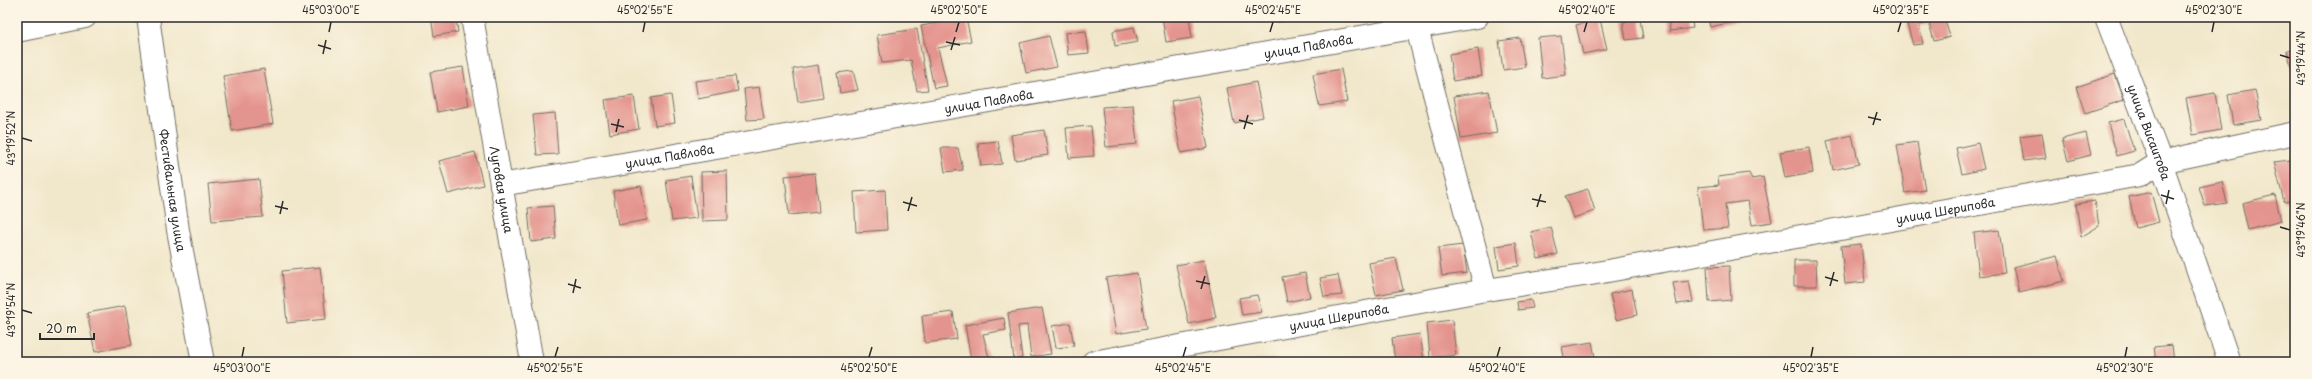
<svg xmlns="http://www.w3.org/2000/svg" width="2312" height="379" font-family="'Playpen Sans',sans-serif">
<style>
.building{fill:#e4948e}
.lines{fill:none;stroke-linecap:round;stroke-linejoin:round}
.minor-casing{stroke:#706d63;stroke-width:24}
.minor{stroke:#fff;stroke-width:22}
.ticks{fill:none;stroke:#2b2b2b;stroke-width:1.5}
.labels{text-anchor:middle;dominant-baseline:central;stroke-width:3;stroke-linejoin:round;paint-order:stroke}
.street-label{font-size:12px;fill:#2b2b2b;stroke:#fcf5e5}
.neatline{fill:none;stroke:#2b2b2b;stroke-width:1.5}
.ticks-label{font-size:10px;text-anchor:middle;fill:#2b2b2b}
</style>
<rect width="100%" height="100%" fill="#fcf5e5"/>
<filter id="ink" filterUnits="userSpaceOnUse"><feTurbulence type="fractalNoise" baseFrequency=".025" numOctaves="2"/><feDisplacementMap in="SourceGraphic" scale="8" xChannelSelector="R" yChannelSelector="G"/><feConvolveMatrix kernelMatrix="1 2 1 2 8 2 1 2 1" color-interpolation-filters="sRGB"/></filter>
<filter id="wash" filterUnits="userSpaceOnUse"><feTurbulence type="fractalNoise" baseFrequency=".012" numOctaves="4" result="noise"/><feDisplacementMap in="SourceGraphic" scale="16" xChannelSelector="R" yChannelSelector="G"/><feGaussianBlur stdDeviation="0.9" result="paint"/><feColorMatrix in="noise" values="0 0 0 0 0 0 0 0 0 0 0 0 0 0 0 0 0 1.4 0 .05"/><feComposite in="paint" operator="in"/></filter>
<g filter="url(#wash)">
<rect width="100%" height="100%" fill="#f1e7cb"/>
<g id="blocks">
<!-- building -->
<path class="building" d="M431,17H456L458,32L434,36Z
M1162,17H1189L1192,38L1166,42Z
M1277,17H1296V18L1278,22Z
M1668,17H1691L1693,28L1670,31Z
M1708,17H1738V21L1710,27Z
M1905,17H1944L1950,37L1934,41L1929,23L1919,25L1923,44L1913,45Z
M966,18L971,41L938,48L947,86L934,88L921,26Z
M1600,19L1607,49L1583,54L1576,25Z
M1640,19L1643,38L1626,40L1623,22Z
M1134,27L1138,42L1115,46L1113,31Z
M917,29L928,90L917,91L911,60L882,63L877,35Z
M1086,31L1089,53L1068,55L1065,33Z
M1049,36L1057,67L1026,73L1020,43Z
M1561,36L1566,75L1542,78L1538,38Z
M1520,38L1525,67L1503,70L1499,41Z
M2295,48V79H2294L2287,50Z
M1478,49L1482,76L1453,81L1449,54Z
M818,65L823,98L798,102L793,69Z
M463,67L469,106L437,112L430,72Z
M264,69L273,124L232,131L223,76Z
M1341,69L1347,102L1319,106L1313,74Z
M853,71L858,90L840,93L837,73Z
M2115,74L2124,100L2085,113L2076,87Z
M735,76L738,91L698,99L695,81Z
M1256,82L1263,117L1234,123L1227,88Z
M759,87L764,119L747,120L744,89Z
M2255,90L2261,120L2233,125L2228,95Z
M1489,91L1497,133L1461,139L1454,96Z
M2215,93L2221,130L2193,135L2186,98Z
M671,95L675,123L655,126L651,98Z
M634,96L639,129L610,134L605,100Z
M1198,96L1208,148L1181,153L1171,101Z
M1133,105L1137,144L1106,147L1102,107Z
M555,113L558,154L537,155L533,115Z
M2124,119L2134,151L2117,156L2108,123Z
M1091,126L1094,156L1069,158L1066,128Z
M1044,130L1048,155L1015,160L1011,135Z
M2042,133L2046,158L2024,161L2020,136Z
M2086,133L2091,155L2068,161L2062,139Z
M1852,135L1859,164L1833,170L1827,141Z
M998,141L1002,164L981,166L978,143Z
M1917,142L1925,190L1905,193L1897,145Z
M1978,143L1984,169L1962,174L1956,148Z
M1809,147L1813,173L1785,178L1780,152Z
M941,148H958L963,170L945,172Z
M475,152L483,185L448,194L439,161Z
M2291,160L2295,176V200L2284,202L2274,162Z
M727,171L728,220L702,221L701,172Z
M815,173L819,212L789,215L785,176Z
M1749,173L1752,179L1763,177L1772,222L1752,225L1748,201L1725,204L1728,228L1703,230L1698,187L1719,185L1718,177Z
M691,176L697,218L672,221L666,180Z
M259,179L263,217L212,221L208,184Z
M2222,182L2227,203L2205,206L2199,187Z
M641,186L647,220L618,225L613,191Z
M1588,189L1595,211L1573,218L1565,196Z
M885,190L887,230L856,232L854,192Z
M2151,192L2159,222L2136,228L2129,197Z
M2275,195L2281,221L2248,230L2242,203Z
M2095,201L2099,226L2081,237L2076,204Z
M553,206L556,239L531,242L528,208Z
M1551,227L1558,254L1538,259L1531,232Z
M1999,230L2005,273L1979,276L1974,233Z
M1516,243L1519,266L1499,269L1496,246Z
M1861,244L1865,282L1845,284L1841,246Z
M1463,245L1467,273L1442,276L1438,248Z
M2057,256L2064,281L2019,292L2013,267Z
M1396,258L1403,290L1376,295L1369,263Z
M1204,260L1216,318L1189,324L1176,265Z
M1794,260H1816L1817,286H1794Z
M1729,266L1731,300L1709,302L1707,267Z
M320,267L326,319L287,323L282,271Z
M1137,273L1146,329L1116,334L1106,278Z
M1305,273L1310,297L1287,302L1282,277Z
M1338,275L1342,295L1324,297L1320,278Z
M1689,281L1693,302L1677,304L1673,283Z
M1632,289L1637,315L1616,320L1610,294Z
M1257,295L1262,312L1242,315L1239,298Z
M1531,300L1533,308L1518,310L1517,302Z
M125,306L132,345L95,352L87,313Z
M1042,308L1051,354L1031,357L1027,325L1018,326L1022,358L1014,360L1008,313Z
M953,312L957,339L925,343L922,316Z
M1004,318L1006,330L983,334L989,358L971,361L965,325Z
M1452,320L1456,355L1430,358L1427,323Z
M1070,323L1074,346L1056,348L1052,326Z
M1420,334L1424,361L1395,362L1392,338Z
M1592,342L1596,362H1565L1562,347Z
M2172,345L2174,362H2156L2154,347Z
M1275,359V362H1255V360Z
M1285,360H1305L1285,362Z"/>
</g>
</g>
<g filter="url(#ink)">
<use href="#blocks" fill-opacity="0" stroke="#706d63" stroke-width="1"/>
<g class="lines">
<!-- minor casing -->
<g class="minor-casing">
<g id="minor">
<path id="s1" d="M148,17L178,230L203,362"/>
<path id="s2" d="M472,17L532,362"/>
<path d="M1414,17L1486,290"/>
<path id="s3" d="M2106,17L2161,162L2229,362"/>
<path d="M17,31L85,17"/>
<path id="s4" d="M501,185L1477,17"/>
<path id="s5" d="M1591,274L2140,175L2161,162L2295,133"/>
<path id="s6" d="M1093,362L1486,290L1584,275"/>
</g>
</g>
<!-- minor -->
<use href="#minor" class="minor"/>
</g>
</g>
<!-- ticks -->
<path class="ticks" d="M329,32L331,22M643,32L645,22M956,32L959,22M1270,32L1273,22M1584,32L1587,22M1898,32L1901,22M2212,32L2214,22M946,42L960,45M318,45L331,49M951,50L955,37M323,54L326,40M2280,55L2290,58M1868,117L1881,120M1239,120L1253,124M611,124L624,127M1873,125L1877,112M1244,129L1248,115M616,132L619,119M22,138L32,141M2161,195L2174,199M1532,199L1546,202M903,202L917,206M2166,204L2169,190M275,206L288,209M1537,207L1541,194M908,211L912,197M280,214L283,201M2280,227L2290,230M1825,277L1838,281M1196,281L1210,284M568,284L581,288M1830,286L1834,272M1201,289L1205,276M573,293L576,279M22,310L32,313M242,357L244,347M555,357L558,347M869,357L872,347M1183,357L1186,347M1497,357L1500,347M1811,357L1813,347M2125,357L2127,347"/>
<g class="labels">
<!-- street labels -->
<g class="street-label">
<text stroke="none"><textPath href="#s4" startOffset="819">улица Павлова</textPath></text>
<text stroke="none"><textPath href="#s4" startOffset="495">улица Павлова</textPath></text>
<text stroke="none"><textPath href="#s3" startOffset="123">улица Висаитова</textPath></text>
<text stroke="none"><textPath href="#s4" startOffset="171">улица Павлова</textPath></text>
<text stroke="none"><textPath href="#s1" startOffset="175">Фестивальная улица</textPath></text>
<text stroke="none"><textPath href="#s2" startOffset="175">Луговая улица</textPath></text>
<text stroke="none"><textPath href="#s5" startOffset="360">улица Шерипова</textPath></text>
<text stroke="none"><textPath href="#s6" startOffset="250">улица Шерипова</textPath></text>
</g>
</g>
<!-- margin -->
<rect width="2312" height="379" fill="none" stroke="#fcf5e5" stroke-width="44"/>
<!-- scale -->
<path d="M40 333v6h54v-6" fill="none" stroke="#2b2b2b" stroke-width="2"/>
<text x="46" y="333" font-size="12" fill="#2b2b2b" stroke="#fcf5e5" stroke-width="3" paint-order="stroke">20 m</text>
<rect x="22" y="22" width="2268" height="335" class="neatline"/>
<g class="ticks-label">
<text x="331" y="14">45°03'00"E</text>
<text x="645" y="14">45°02'55"E</text>
<text x="959" y="14">45°02'50"E</text>
<text x="1273" y="14">45°02'45"E</text>
<text x="1587" y="14">45°02'40"E</text>
<text x="1901" y="14">45°02'35"E</text>
<text x="2214" y="14">45°02'30"E</text>
<text transform="translate(2301 58) rotate(-90)" y="4">43°19'44"N</text>
<text transform="translate(11 138) rotate(-90)" y="4">43°19'52"N</text>
<text transform="translate(2301 230) rotate(-90)" y="4">43°19'46"N</text>
<text transform="translate(11 310) rotate(-90)" y="4">43°19'54"N</text>
<text x="242" y="372">45°03'00"E</text>
<text x="555" y="372">45°02'55"E</text>
<text x="869" y="372">45°02'50"E</text>
<text x="1183" y="372">45°02'45"E</text>
<text x="1497" y="372">45°02'40"E</text>
<text x="1811" y="372">45°02'35"E</text>
<text x="2125" y="372">45°02'30"E</text>
</g>
</svg>
